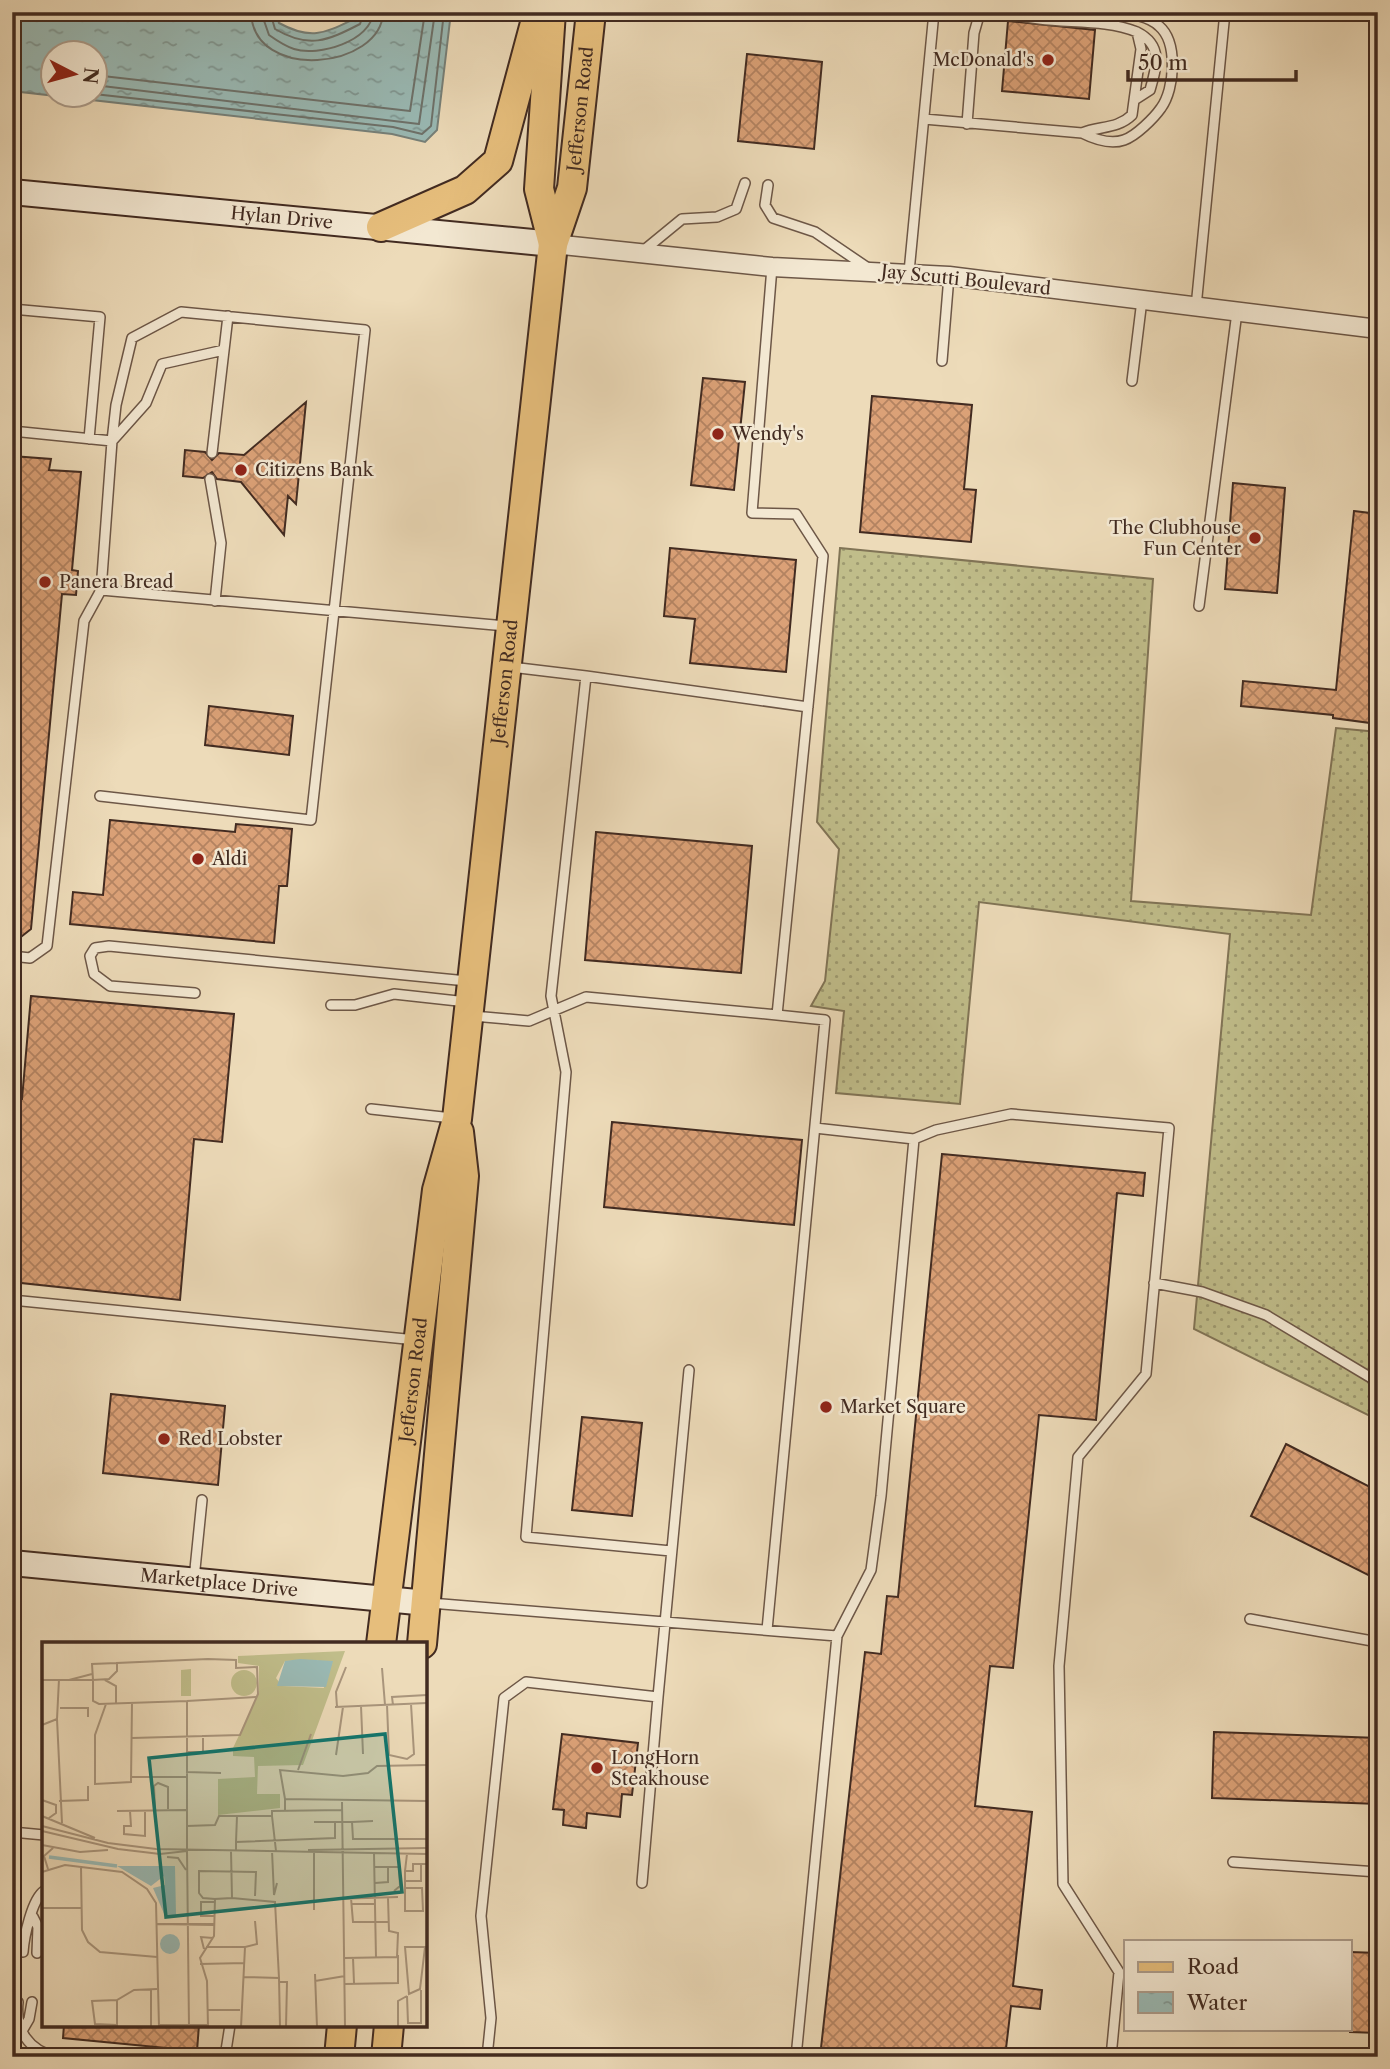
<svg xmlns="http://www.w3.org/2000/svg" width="1390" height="2069" font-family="'Libre Caslon Text',serif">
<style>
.grass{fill:url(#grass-dots);stroke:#817456;stroke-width:2}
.water{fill:url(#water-ripples);stroke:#77817a;stroke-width:2;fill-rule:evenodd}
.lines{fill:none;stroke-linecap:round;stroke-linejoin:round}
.shore{stroke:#6e726b;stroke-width:2}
.building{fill:url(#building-cross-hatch);stroke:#422b21;stroke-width:2}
.lane-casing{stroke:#6d5747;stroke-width:12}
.street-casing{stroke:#6d5747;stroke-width:21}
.secondary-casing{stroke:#422b21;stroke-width:28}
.primary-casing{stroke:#422b21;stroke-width:32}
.lane{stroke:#f3e8d2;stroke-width:9}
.street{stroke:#f3e8d2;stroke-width:18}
.secondary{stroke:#f3e8d2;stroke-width:24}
.primary{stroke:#e6be7c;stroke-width:28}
.poi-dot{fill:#8f2418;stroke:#f3e8d2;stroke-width:2.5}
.labels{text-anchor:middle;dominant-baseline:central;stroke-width:5;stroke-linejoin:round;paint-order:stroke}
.poi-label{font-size:18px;fill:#422b21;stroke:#f3e8d2;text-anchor:start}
.street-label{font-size:18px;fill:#422b21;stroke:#f3e8d2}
.inset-river{fill:none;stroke:#9abab5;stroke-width:3.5}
.inset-road{fill:none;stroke:#a9957c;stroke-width:2}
.view{fill:#0f766e;fill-opacity:0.15;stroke:#0f766e;stroke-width:3.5}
.inset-edge{fill:none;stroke:#422b21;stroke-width:3.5}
</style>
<defs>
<pattern id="grass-dots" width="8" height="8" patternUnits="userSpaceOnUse" patternTransform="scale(1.75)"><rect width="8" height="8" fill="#c0bd8a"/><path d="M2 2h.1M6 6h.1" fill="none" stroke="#9e9a70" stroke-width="1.8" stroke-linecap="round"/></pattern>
<pattern id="water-ripples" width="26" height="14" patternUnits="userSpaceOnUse" patternTransform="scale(1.75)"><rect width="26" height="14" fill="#9abab5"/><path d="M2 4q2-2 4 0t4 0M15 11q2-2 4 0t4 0" fill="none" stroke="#7f9793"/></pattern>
<pattern id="building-cross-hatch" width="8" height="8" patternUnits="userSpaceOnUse" patternTransform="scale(1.75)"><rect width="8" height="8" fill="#dba177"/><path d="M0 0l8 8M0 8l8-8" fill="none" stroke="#b38361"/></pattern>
</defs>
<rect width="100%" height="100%" fill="#eddbb9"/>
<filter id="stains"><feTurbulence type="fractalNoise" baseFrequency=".00286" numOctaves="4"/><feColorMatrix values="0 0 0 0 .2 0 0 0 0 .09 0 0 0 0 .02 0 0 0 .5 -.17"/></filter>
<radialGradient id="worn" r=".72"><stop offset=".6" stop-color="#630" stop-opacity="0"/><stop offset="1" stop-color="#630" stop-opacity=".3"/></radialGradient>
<!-- grass -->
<path class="grass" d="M840,548L1153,579L1131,901L1311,915L1336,728L1378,732V1420L1194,1329L1230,934L979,902L960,1104L836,1093L844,1011L811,1006L825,981L839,849L817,822Z"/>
<!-- water -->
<path class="water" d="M12,12H276L279,23C312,41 325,33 356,18L357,12H451L437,130L425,142L392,134L12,91ZM52,52H94V94H52Z"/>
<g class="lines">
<!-- shore -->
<path class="shore" d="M251,12C253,83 382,69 383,12
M261,12L269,35C276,40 285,46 294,49C318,57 372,41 373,12
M270,12L275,29C309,49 327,41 360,24L364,12
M94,75L410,111L425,12
M94,85L419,124L435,12
M94,94L393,127L422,134L431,126L444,12"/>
</g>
<!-- building -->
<path class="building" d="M1008,21L1095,30L1089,99L1002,91Z
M747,54L822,62L814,149L738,141Z
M703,378L745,382L734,490L691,485Z
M872,396L972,405L964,489L976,490L971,542L860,532Z
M306,402L296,504L288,496L284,535L241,482L217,479L212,472L203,478L183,476L185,450L205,452L212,460L219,453L244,455Z
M12,456L51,459L49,470L81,472L72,570L78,571L76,595L62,594L31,929L12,944Z
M1233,483L1285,488L1277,593L1225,589Z
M1354,511L1378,514V724L1333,718V715L1241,706L1243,681L1336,690Z
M670,548L796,560L786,672L690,663L695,619L664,616Z
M209,706L293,716L289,755L205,745Z
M110,820L235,832L236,824L292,829L287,886H279L274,943L70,924L73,892L103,895Z
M596,832L752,846L741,973L585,960Z
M31,996L234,1014L222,1142L194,1139L180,1300L12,1282V1098L22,1099Z
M612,1122L802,1140L794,1225L604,1207Z
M942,1154L1145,1173L1143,1196L1117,1193L1096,1420L1039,1415L1013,1668L990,1666L975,1806L1032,1812L1013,1986L1042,1990L1040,2009L1011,2006L1005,2057H820L865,1652L881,1654L887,1596L898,1597Z
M111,1394L225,1406L218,1485L103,1473Z
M582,1417L642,1423L632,1516L572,1510Z
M1286,1444L1378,1491V1580L1251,1516Z
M1214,1732L1378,1738V1804L1212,1798Z
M562,1734L638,1743L632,1795L622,1794L620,1817L587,1813L586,1828L563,1825L564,1810L553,1809Z
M1350,1952L1378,1953V2033L1350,2032Z
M64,2025H199L197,2051L63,2038Z"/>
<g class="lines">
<!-- lane casing -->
<g class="lane-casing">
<path id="lane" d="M1008,12C1049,27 1097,16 1137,32L1141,49L1132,115C1118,129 1099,126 1082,133
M1136,99L1150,90C1157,66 1163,45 1137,32
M924,119L1082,133C1094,139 1110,145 1124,140C1136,136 1154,118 1161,108C1175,89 1178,42 1159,26C1147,15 1129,14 1113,12
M967,124L974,33L980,12
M768,185L765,205L773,218L815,232L868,268
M643,251L682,219L717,217L736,209L745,183
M909,272L934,12
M1196,307L1225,12
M12,309L100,317L89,439
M942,361L949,276
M1132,381L1142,300
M12,431L112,441L101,590L506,626
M113,440L146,403L162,364L224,350
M212,453L228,316
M210,479L221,543L215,601
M1199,606L1237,312
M511,667L586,676L551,996L566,1072L526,1537L671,1551
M586,676L808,707
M100,796L311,820L365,330L181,312L132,338L116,405L112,441
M12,956L30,958L47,946L84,621L101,590
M195,993L110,986L94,974L90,956L95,948L109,946L467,981
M331,1005H355L394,994L467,1002
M473,1016L529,1021L586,997L777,1015
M371,1109L452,1118
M914,1139L936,1130L1011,1114L1169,1128L1146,1374L1078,1457L1059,1666L1063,1884L1119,1972L1111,2057
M1154,1283L1202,1292L1266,1315L1378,1382
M12,1300L416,1340
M194,1579L202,1500
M430,1603L837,1636
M1250,1619L1378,1642
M767,1630L825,1020L777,1015L823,556L796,514L752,513L772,267
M12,1832L44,1835
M1233,1862L1378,1872
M642,1883L658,1697
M33,1917L38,1927L37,1953
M23,1952C24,1937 32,1899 44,1891
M18,2002C15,2030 28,2050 56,2057
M22,2031L29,2019L32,2002
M225,2057L230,2025
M487,2057L491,2018L481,1916L504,1698L526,1682L658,1697L689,1370
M796,2057L837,1636L871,1570L881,1496L914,1139L815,1128"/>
</g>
<!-- street casing -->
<g class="street-casing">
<path id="street" d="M553,244L772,267L949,276L1378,329"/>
</g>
<!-- secondary casing -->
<g class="secondary-casing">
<g id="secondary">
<path id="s1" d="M12,192L553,244"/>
<path id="s2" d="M12,1563L427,1603"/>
</g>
</g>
<!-- primary casing -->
<g class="primary-casing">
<g id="primary">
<path d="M551,12L539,189L553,244"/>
<path d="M381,227L465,190L498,161L538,12"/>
<path id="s3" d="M381,1644L437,1190L457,1119L553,244L572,188L591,12"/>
<path d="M422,1644L464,1176L459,1132"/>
<path d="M339,2057L342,2025"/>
<path d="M386,2057L389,2025"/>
</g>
</g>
<!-- lane -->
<use href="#lane" class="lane"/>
<!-- street -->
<use href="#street" class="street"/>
<!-- secondary -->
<use href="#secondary" class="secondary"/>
<!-- primary -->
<use href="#primary" class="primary"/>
</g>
<!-- markers -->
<g class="poi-dot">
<circle cx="1048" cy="60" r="7"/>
<circle cx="718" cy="434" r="7"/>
<circle cx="241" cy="470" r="7"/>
<circle cx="1255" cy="538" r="7"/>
<circle cx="45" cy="582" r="7"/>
<circle cx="198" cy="859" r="7"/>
<circle cx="826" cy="1407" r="7"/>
<circle cx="164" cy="1439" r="7"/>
<circle cx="597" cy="1768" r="7"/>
</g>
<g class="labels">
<!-- poi labels -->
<g class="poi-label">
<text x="1034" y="60" text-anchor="end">McDonald's</text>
<text x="732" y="434">Wendy's</text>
<text x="255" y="470">Citizens Bank</text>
<text x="1241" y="528" text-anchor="end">The Clubhouse<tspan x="1241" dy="21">Fun Center</tspan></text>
<text x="59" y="582">Panera Bread</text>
<text x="212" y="859">Aldi</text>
<text x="840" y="1407">Market Square</text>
<text x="178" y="1439">Red Lobster</text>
<text x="611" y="1758">LongHorn<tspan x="611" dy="21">Steakhouse</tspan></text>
</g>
<!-- street labels -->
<g class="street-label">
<text stroke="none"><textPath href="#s3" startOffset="1550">Jefferson Road</textPath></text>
<text stroke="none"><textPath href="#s1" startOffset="271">Hylan Drive</textPath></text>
<text transform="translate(966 280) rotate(6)">Jay Scutti Boulevard</text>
<text stroke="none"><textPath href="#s3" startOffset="971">Jefferson Road</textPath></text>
<text stroke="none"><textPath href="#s3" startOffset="266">Jefferson Road</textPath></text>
<text stroke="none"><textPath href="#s2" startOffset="208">Marketplace Drive</textPath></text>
</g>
</g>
<!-- overview -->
<g transform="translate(42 1642)">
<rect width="385" height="385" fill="#eddbb9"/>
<path d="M303,9L261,123L216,124L215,152H238V166L176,173V137L213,135L212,115L191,114V106L217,51V24L196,21V14ZM276,18L282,46L240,44L234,36L243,19ZM149,27V54H139V28ZM189 41a13 13 0 1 1 26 0a13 13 0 1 1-26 0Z" fill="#c0bd8a" fill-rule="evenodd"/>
<path d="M258,17L291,19L284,45L235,44L243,19ZM75,224H133L134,273L123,274L111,246L123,243L122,234L109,244ZM118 302a10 10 0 1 1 20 0a10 10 0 1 1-20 0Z" fill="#9abab5"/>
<path class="inset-river" d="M7,215L75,224"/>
<path class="inset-road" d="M75,21L50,22L51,38L67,37L75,29V21L166,17L194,18V26L215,25L216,52L198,93L90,96M340,26L343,63M0,38H51V59L57,62L145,59V207M27,38L50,32M63,38L74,44V62M145,59L214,55M64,62L53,93V142L89,140L90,60M345,63L347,113L365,117L372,112L369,62M351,63L350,55L385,53M319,64L321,112M293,65L385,61M295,65L294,50L304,25M18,66H46V75M15,77L20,181M0,83L15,77L17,37M145,110H161V93M294,113L301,65M256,128L269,92M144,130L179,131M89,135H144M243,157L238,128L301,134L326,131L335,124L385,123M0,158L14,163V171L7,176M17,159L46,158V144M300,160L303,385M113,168L112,144L116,141L126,145V167M243,168V157L385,159M75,169L144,168M88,169L89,184H82V192L103,194V168M0,174L53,196M230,174L234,209M272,180H310L311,197H385M310,180L331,179M0,184L66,201L114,207L385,212M145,184L173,183L177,174H230V169L301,168M0,189L76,207L118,212L145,209M194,200L195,174M0,203L38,210L66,208M194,208V200L293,196V180M266,208L385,206M145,209L147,385M230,209L232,253L235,241M272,211V268M332,212L334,316M125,215L136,216L144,228M39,225L40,288L46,300L58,310L115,315M333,225H357L358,244L352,249M6,227L2,214L11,206M363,229H371V222H378M0,230L23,223L80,230L105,247L114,261L117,385M363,239H379V222H385M333,241L346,240V225M363,246H380L381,269H363V229L365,212M190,256L233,260L237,336M309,256L311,280H346M173,257L161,256L157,251V229L214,230L213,254M293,257L356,255M173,260H159V274H173M310,262H333M0,266H40M115,282H173M115,282L172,283M164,305H203M383,305L378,347L367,352L363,305H385M162,307L159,295L171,296M303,316L355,315L356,291L347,289L346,256M311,316L312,341M158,322L203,321M273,332L275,385M202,335L237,336L238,385M273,339L303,334M237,340H245L244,385M303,342L356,341V313M109,348V385M365,354L366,381H379V348M166,368H198M75,383L53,382L50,359L75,358L92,348L115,347M117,383H166M117,383H166M75,384V358M166,385L165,339L158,316L172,294L173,257L190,256L189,209M199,385L203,305L215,302L213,279M356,385V359L365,354"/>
<path class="view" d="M343,92L360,250L124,275L107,116Z"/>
<rect width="385" height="385" class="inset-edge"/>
</g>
<!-- margin -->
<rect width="1390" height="2069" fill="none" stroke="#eddbb9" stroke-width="42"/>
<rect x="14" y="14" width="1362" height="2041" fill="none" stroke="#422b21" stroke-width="3.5"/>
<rect x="21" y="21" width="1348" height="2027" fill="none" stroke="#422b21" stroke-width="2"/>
<!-- legend -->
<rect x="1124" y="1940" width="228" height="91" fill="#f3e8d2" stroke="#ac9c8b" stroke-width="2"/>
<rect x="1138" y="1962" width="35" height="10" fill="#e6be7c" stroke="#ac9c8b" stroke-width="2"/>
<text x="1187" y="1974" font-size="21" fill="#422b21">Road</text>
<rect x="1138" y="1992" width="35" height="21" fill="url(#water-ripples)" stroke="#ac9c8b" stroke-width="2"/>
<text x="1187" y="2010" font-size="21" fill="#422b21">Water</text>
<!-- north arrow -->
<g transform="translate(74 74) rotate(96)"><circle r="33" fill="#f3e8d2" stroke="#ac9c8b" stroke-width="2"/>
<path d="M0-5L12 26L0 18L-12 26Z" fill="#8f2418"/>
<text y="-10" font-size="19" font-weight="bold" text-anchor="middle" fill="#422b21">N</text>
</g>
<!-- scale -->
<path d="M1128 70v10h168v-10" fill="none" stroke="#422b21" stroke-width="3.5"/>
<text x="1138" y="70" font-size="21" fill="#422b21" stroke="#f3e8d2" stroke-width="5" paint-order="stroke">50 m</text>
<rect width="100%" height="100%" filter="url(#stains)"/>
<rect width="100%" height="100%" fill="url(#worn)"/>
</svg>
